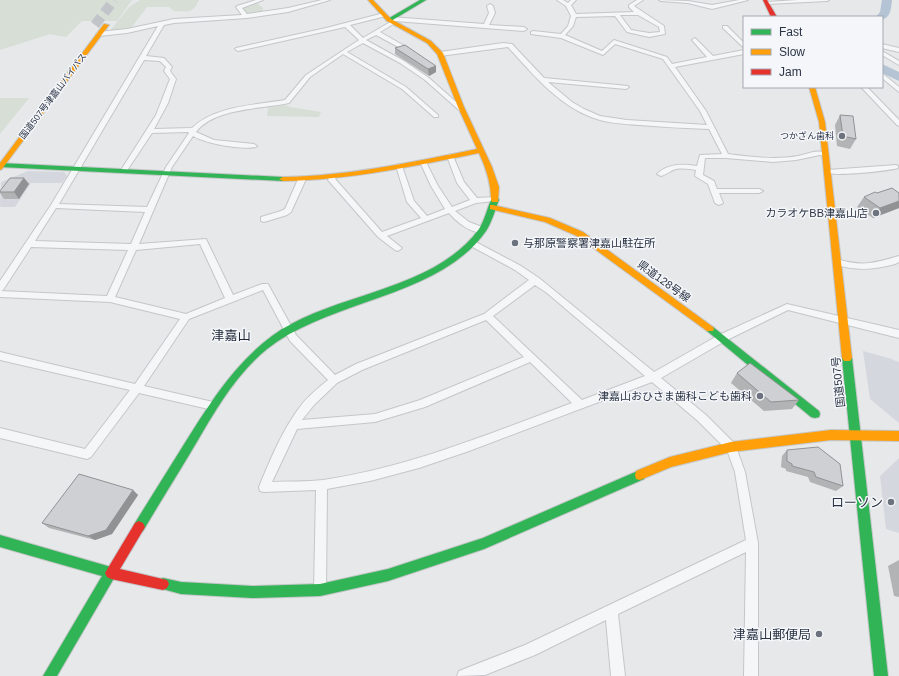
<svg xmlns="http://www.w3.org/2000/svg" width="899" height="676" font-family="Arial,'Noto Sans JP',sans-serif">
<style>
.built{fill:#d4d7dd}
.green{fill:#d6ded6}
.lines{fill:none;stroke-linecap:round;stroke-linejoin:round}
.river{fill:#b4c4d5;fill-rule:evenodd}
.highway-tunnel{stroke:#c1c4c9;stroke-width:10;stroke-dasharray:10 5.5;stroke-linecap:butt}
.street-casing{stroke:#c4c6c8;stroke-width:2}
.fast-casing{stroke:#c4c6c8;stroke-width:2}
.slow-casing{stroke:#c4c6c8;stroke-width:2}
.jam-casing{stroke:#c4c6c8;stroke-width:2}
.street{fill:#f5f6f7;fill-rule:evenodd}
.fast{fill:#30b455;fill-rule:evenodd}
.slow{fill:#ff9f0a;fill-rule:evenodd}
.jam{fill:#e5322d;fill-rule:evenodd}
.wall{fill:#b1b3b5}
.shaded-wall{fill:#909294}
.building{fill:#ced0d3;stroke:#909294}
.poi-dot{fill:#6c737f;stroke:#f4f6f9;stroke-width:1.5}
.labels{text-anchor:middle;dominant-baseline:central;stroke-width:3;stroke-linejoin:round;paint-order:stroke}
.far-street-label{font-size:9px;fill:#2b3445;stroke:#f4f6f9}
.far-poi-label{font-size:9px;fill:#2b3445;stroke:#f4f6f9;text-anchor:end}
.poi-label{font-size:11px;fill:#2b3445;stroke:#f4f6f9;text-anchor:end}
.street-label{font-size:11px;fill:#2b3445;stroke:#f4f6f9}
.quarter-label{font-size:13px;fill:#1d2536;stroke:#f4f6f9}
.near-poi-label{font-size:13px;fill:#2b3445;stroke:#f4f6f9;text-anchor:end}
</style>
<rect width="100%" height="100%" fill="#e6e8ea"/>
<!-- built -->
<path class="built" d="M28,171L64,172L67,176L62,183H31L15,207H0L1,182Z
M863,351L892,359L893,360L899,362V423L870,399Z
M899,458V533L886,529L880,476Z"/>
<!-- green -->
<path class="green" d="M0,0H132L117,21H82L66,37L50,34L0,50Z
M140,0H199C193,14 188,11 174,11L169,7H147L131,28L109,32L129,7Z
M256,2L263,8V13L246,14L242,7Z
M0,98H29L0,134Z
M286,105L290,107L321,112L319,117L267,116L268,108Z"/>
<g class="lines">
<!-- river -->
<path class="river" d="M882,0H892C891,8 891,17 882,20V17H876L880,12Z
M882,64L899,72V81L882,73Z"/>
<!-- highway-tunnel -->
<path class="highway-tunnel" d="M95,25L114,0"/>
<!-- street casing -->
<g class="street-casing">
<path id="street" d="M256,0H263L242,8L247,14L288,8L322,0H330L288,12L247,18L174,23L164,25L146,56L164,58L172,67L170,71L176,79L168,103L154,129L192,128C215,106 255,105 285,100L306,75L359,40L345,27L238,51L235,49L236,48L326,28L384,13L386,14V16L350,25L363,38L392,21L388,19L391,17L484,24L489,13L487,6L490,4L493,6L495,13L489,25L524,27L527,29L524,31L395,21V23L380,32L408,48V50H404L376,35L366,40L404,61L429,78L464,109V111H460L425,80L400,63L363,43L347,52L406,87L438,115V117H434L402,89L343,54L310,77L289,103C262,109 214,108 196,132L214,140L254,144L257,146L256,147C241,150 207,144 193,136L172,167L139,244L206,239L233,295L262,284H268L296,335L335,375L356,364L484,314L529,280L515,270L469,245L468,243L472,240L521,266L539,278L654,372L719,335L787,304L899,330V338L788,310L725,341L661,378L706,415L735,444L745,472L758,543V676H744L746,552L618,614L625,676H611L606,620L535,655L485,675L457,676L459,671L525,645L746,540L735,472L727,450L698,421L652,382L469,451L419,468L370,481L327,489L326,590L324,594L320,596L316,594L314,590L316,490L264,492L260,491L259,487C270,460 282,431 299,408C307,397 318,388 328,380L290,341L263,290L189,319L144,386L213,402L216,403L218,406L216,409L213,410L139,393L91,457L87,459L0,438V428L85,449L130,390L0,360V352L135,384L180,319L110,302L0,297V281L51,205L158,26L127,33L99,36L96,34L99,32L127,29L174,19L242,15L236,7L237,6ZM144,60L160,61L166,67L164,71L170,79L156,115L121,170L122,172H126L152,133L188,132L189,133L166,167L147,207L59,204ZM56,208L145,212L131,244L35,241ZM200,244L225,298L186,314L115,297L136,250ZM31,247L128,250L107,296L1,291L3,290ZM535,285L547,293L645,376L582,400L493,316ZM486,320L524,357L420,400L375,414L302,420L314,405L337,383L362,370ZM530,362L572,403C491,433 410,467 323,480C307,482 289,481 272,482L297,429L375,422L425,407Z
M557,0H563L568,3L571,0H576L571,5L576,14L634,12L629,7V5L637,0H643L634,6L664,26L665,34L649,37L627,32L615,16L576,17L573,26L565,35L602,51L614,40L667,57L672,64L707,57L692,40L695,38L713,56L744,50V54L675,67L706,111L728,154C752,157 775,160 798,156C807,154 820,148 828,154L825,156L820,155L796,160L773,162L726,158H705L703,175L714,181L717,189H759L763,191L759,193H719L723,203L719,205L715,203L708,184L695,176L696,170C689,169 680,167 673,170C669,172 665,175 661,176L657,174C668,163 683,164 697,166L700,155L722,154L709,129C685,128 662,127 639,125C623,124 606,123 591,117C557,104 532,73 508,47L440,56L437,54L440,52L503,43L512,44L544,78L628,86L629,87L626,89L548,82L572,102L584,109L600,116L627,120L707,125L700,111L663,59L615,44L603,55L561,38L531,34V32L533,31L561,34L568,26L571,16L566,6ZM620,15H638L659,27L660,32L649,33L631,30Z
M659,0L688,1L712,5L739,0H748L712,9L688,3L661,1Z
M797,0H829L827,1L767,4L765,3L767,2Z
M723,26H727L744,43V48L723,28Z
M882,44L899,48V52L882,48Z
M882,51L899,61V65L882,55Z
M882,73L899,87V92L882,78Z
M861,87H867L899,120V126L897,125Z
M450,154L453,156L464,182L477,198L495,197L499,199L495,201L476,203L455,211L469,222L485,228L486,230L485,232C472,235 457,222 449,213L387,236L402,248L398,251L395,250L378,237L328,180L330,175H334L336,180L382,232L421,218L407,202L396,166L397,165L399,164L402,166L414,201L427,216L445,209L431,186L420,162L421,161H425L426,162L438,186L452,207L470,200L457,183L447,156Z
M896,165L898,166V168C888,171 831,177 824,172L828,170Z
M299,177H305L306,179L291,212L287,215L264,222L261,221V217L281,211L285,209Z
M899,256V262L895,264C874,270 855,271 834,264L833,262L837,259C862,267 875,263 899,256Z"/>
</g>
<!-- fast casing -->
<g class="fast-casing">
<path id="fast" d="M420,0H426L391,21L386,20Z
M0,163L283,177L287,179L283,181L0,167Z
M492,198H498L499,200C495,210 492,222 486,231C439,298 330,299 267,349C236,374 215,411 195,445C178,474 160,502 143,531L139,533L135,531L133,527L135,523C151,497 167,472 183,446C208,406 233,365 272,336C332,292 432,293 479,229C485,220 487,208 492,198Z
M710,326L713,327L819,411L820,414L819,417L815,418L811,417L707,331L706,329L707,327Z
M847,354L850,355L852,358L888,676H874L842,358L844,355Z
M640,470L644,471L645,475L644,479L484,549L388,581L320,596L252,598L181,594L159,588L157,584L159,580L163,578L181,582L252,586L320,584L388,569L483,538Z
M0,535L111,567L115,569L117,573L57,676H43L102,576L0,547Z"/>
</g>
<!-- slow casing -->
<g class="slow-casing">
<path id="slow" d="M368,0H373L391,19L431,41L443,53L464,107L492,167L499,187L498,202H492L491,200C491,183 486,168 479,153C414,166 350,180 283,181L279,179L283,177C349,176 413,162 477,149L458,107L437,54L427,43L387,21Z
M104,24L109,25L2,169L0,170V163Z
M809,87H815L825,122L852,358L850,361H844L842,358L819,122Z
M490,205H493L550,218L583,232L713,327L714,329L713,331H707L577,236L545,222L490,209Z
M831,430L899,431V441L831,440L731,452L671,467L640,480L636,479L635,475L636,471L670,457L731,442Z"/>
</g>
<!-- jam casing -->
<g class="jam-casing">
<path id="jam" d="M763,0H767L777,17H771Z
M139,521L143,523L145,527L120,569L167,580L169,584L167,588L163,590L111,579L107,577L105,573L135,523Z"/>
</g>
<!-- street -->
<use href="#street" class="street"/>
<!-- fast -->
<use href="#fast" class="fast"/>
<!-- slow -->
<use href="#slow" class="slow"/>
<!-- jam -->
<use href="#jam" class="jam"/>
</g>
<!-- wall -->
<path class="wall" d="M395,48L436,66V72L429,76L395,54Z
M840,115L856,139L850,149L837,146L835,125Z
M24,178L29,184L19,199H4L0,193V191Z
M877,193H899V208L873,218L857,207L864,197Z
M737,373L799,400L792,409L764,411L731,383Z
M787,450L843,486L836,491L810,482L808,477L786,471V469L781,467L782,456Z
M133,490L138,495L112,534L95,540L49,528L42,523Z
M899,560V597L894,596L888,566Z"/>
<!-- shaded-wall -->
<path class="shaded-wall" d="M436,66V72L429,76L428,69Z
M24,178L29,184L19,199L14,192Z
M899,201V208L873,218L880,208Z
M133,490L138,495L112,534L95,540L88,536Z"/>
<!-- building -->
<path class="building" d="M405,45L436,66L428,69L395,48Z
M840,115L853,116L856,139L843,136Z
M10,178H24L14,192H0V191Z
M892,188L899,193V201L880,208L864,197L875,192L877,193Z
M750,363L799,400L771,402L737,373Z
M818,447L840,464L843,486L816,477L814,472L792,466V464L787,461V450Z
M79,474L133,490L106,530L88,536L42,523Z"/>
<!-- markers -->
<g class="poi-dot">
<circle cx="842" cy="136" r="4"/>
<circle cx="876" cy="213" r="4"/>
<circle cx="515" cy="243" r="4"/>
<circle cx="760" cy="396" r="4"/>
<circle cx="891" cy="502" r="4"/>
<circle cx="819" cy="634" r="4"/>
</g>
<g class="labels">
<!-- far-street labels -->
<g class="far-street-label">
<text transform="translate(53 96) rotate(-53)">国道507号津嘉山バイパス</text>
</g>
<!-- far-poi labels -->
<g class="far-poi-label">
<text x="834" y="136">つかざん歯科</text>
</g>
<!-- poi labels -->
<g class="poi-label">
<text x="868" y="213">カラオケBB津嘉山店</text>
<text x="523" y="243" text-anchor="start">与那原警察署津嘉山駐在所</text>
<text x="752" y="396">津嘉山おひさま歯科こども歯科</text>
</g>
<!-- street labels -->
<g class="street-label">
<text transform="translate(664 281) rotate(36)">県道128号線</text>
<text transform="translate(838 382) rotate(-96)">国道507号</text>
</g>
<!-- quarter labels -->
<g class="quarter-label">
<text x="231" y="335">津嘉山</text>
</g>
<!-- near-poi labels -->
<g class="near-poi-label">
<text x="883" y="502">ローソン</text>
<text x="811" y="634">津嘉山郵便局</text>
</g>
</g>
<!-- legend -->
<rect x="743" y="16" width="140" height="72" fill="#f4f6f9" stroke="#a4a8b1"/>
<rect x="751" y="29" width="20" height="6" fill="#30b455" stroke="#a4a8b1"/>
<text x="779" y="36" font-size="12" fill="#2b3445">Fast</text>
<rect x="751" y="49" width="20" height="6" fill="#ff9f0a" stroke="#a4a8b1"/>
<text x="779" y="56" font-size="12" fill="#2b3445">Slow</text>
<rect x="751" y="69" width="20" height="6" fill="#e5322d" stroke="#a4a8b1"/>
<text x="779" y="76" font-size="12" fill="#2b3445">Jam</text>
</svg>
